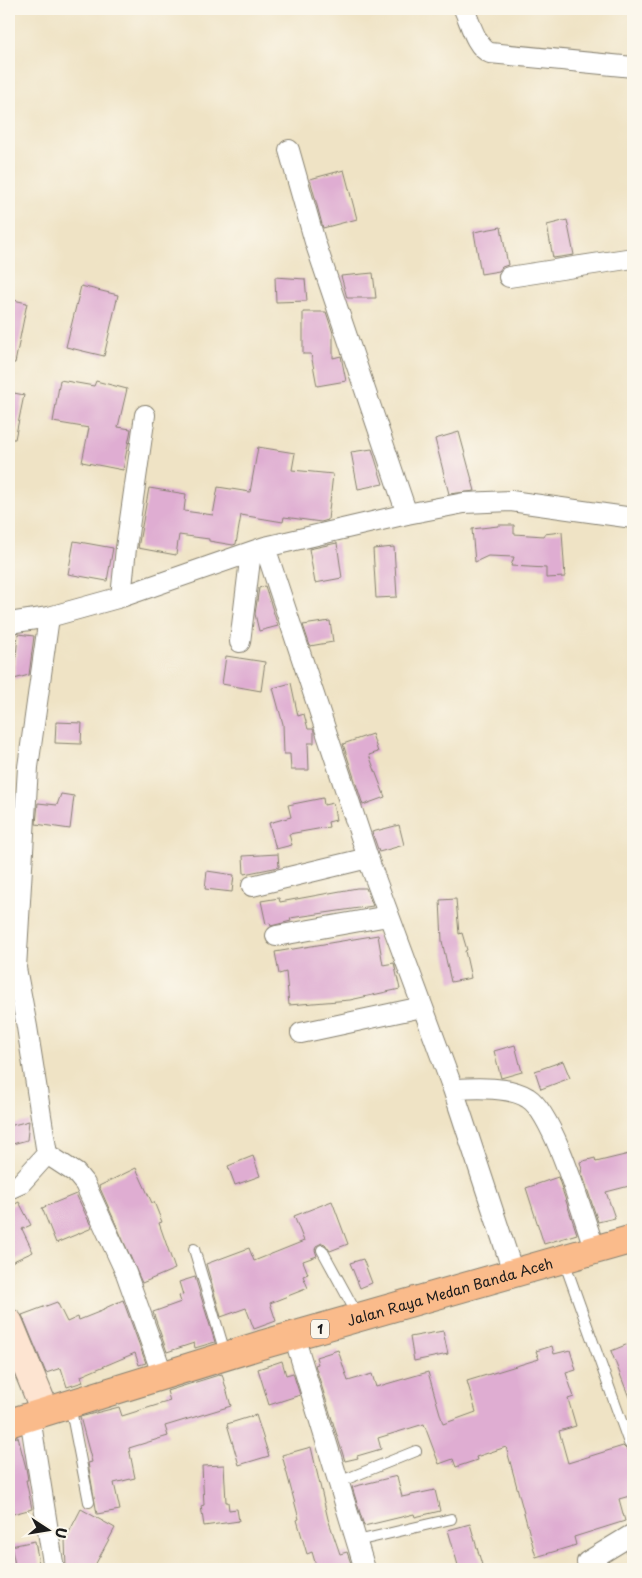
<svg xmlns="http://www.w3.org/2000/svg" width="642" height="1578" font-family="'Playpen Sans',sans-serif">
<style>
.building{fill:#dfadd2}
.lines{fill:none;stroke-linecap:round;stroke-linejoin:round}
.lane-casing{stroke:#868070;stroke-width:12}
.street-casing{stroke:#868070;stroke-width:22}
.secondary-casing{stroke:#868070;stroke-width:30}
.highway-casing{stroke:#868070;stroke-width:30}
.lane{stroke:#fff;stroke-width:10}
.street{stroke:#fff;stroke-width:20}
.secondary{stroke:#fde4d1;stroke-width:28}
.highway{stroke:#fabb8b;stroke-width:28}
.labels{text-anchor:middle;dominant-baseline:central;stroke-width:4;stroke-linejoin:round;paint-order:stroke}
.shield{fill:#fbf7ec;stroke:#5f5e5a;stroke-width:1}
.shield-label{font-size:12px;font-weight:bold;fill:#1c1c1c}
.street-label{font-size:14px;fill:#1c1c1c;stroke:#fbf7ec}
</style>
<rect width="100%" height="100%" fill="#fbf7ec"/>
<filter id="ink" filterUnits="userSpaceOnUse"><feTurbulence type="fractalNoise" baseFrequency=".02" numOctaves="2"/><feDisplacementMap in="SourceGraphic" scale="10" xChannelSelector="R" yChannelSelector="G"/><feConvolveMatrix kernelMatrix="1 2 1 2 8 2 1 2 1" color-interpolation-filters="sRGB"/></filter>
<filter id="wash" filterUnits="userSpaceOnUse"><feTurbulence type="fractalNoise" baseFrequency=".0096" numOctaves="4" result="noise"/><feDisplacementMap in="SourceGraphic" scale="20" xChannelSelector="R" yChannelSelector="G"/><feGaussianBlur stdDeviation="1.12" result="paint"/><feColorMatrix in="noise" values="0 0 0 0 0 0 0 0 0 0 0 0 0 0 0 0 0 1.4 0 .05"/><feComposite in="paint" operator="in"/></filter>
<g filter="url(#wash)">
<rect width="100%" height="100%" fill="#efe3c5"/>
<g id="blocks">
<!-- building -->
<path class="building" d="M344,170L357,219L323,228L310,179Z
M567,220L574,255L553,258L547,225Z
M501,227L508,265L502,267L499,271L481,274L474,232Z
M373,273L376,298H347L341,276Z
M275,277L305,279L307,301L276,302Z
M81,286L118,295L104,356L66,347Z
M9,299L27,303L15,363H9Z
M303,312H326L333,333V358L341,356L346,381L317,386L311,354H303Z
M60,380L94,386L96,381L127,389L118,427L131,429L123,470L82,462L89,428L53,422Z
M9,392L24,395L15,439H9Z
M459,432L475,491L449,494L435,439Z
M258,447L295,453L292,470L333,474L328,520L321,522L284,517L283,522L241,515L236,544L233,545L209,541V539L179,535L176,555L138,548L149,488L186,494L184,511L213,515L218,487L250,492Z
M372,449L383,484L358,489L351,452Z
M498,525H514V534L544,536V534L562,532L565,577L546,578V568L511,566L514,557L488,556L475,562L472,529L498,526Z
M74,541L113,548L107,581L68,574Z
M337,543L342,578L315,583L309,549Z
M394,547L397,597L376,598L373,549Z
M265,586L278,626L259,631L255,614L259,588Z
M330,621L333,642L310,646L303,625Z
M18,634L34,636L29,675L14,679Z
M226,656L265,662L261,691L222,684Z
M291,683L298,716L304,714L308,729H313L314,731V743H308L309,770H291L290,754H284L283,724L273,688Z
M56,722L82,723L81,744L55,743Z
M372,734L378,752L369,755L385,797L363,805L343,744Z
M61,794L74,796L70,829L36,824L38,803L57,805Z
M323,798L324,805L333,803L336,820L328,822L329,827L289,834L292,845L276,849L269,823L291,817L288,805Z
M399,825L404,845L379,852L372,832Z
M278,854L279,867L244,874L243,856Z
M207,871L234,875L232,892L205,889Z
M357,888H366L373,906L290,918L291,921L271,926L270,923L266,924L261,901L279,898L280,902Z
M456,899L459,934L462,933L467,950L465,951L471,978L451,982L442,941L440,900Z
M378,935L383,965L394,963L400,989L350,1000L289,1005L286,972L279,974L275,952Z
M515,1045L522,1072L501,1078L494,1051Z
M563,1061L570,1078L541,1089L535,1071Z
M29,1121L27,1140L9,1145V1126Z
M633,1153V1185L606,1192L615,1218L598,1222L581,1170H582L580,1162L595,1158L596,1162Z
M253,1156L260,1176L235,1185L228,1166Z
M136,1168L152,1203L154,1202L162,1222L159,1223L175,1269L142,1283L99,1186Z
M558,1177L577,1234L544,1244L526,1188Z
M76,1194L92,1228L56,1243L42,1208Z
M9,1201L11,1206L19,1202L31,1225L22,1229L33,1252L9,1263Z
M332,1201L348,1244L330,1251L325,1244L322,1243L316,1246L315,1250L317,1256L303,1261L308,1274L303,1276L308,1288L270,1303L276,1321L254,1329L246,1308L221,1317L206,1264L249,1248L254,1261L304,1241L294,1216Z
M363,1259L372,1283L360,1288L350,1263Z
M195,1277L215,1342L195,1348L194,1343L167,1352L153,1312L181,1302L179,1296L183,1295L179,1282Z
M123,1300L146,1363L139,1365L135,1353L81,1376L83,1382L67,1387L61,1368L46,1373L22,1315L57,1302L67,1322L78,1317L79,1320L104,1310L103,1309Z
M443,1331L448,1354L414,1361L410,1337Z
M633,1342V1405H632L611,1351Z
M552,1346L554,1354L570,1350L576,1370L566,1373L574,1397L568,1399L576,1426L559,1431L568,1463L623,1446L627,1450L633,1448V1495L619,1499L625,1521L574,1537L576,1545L536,1557L506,1447L476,1457L477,1460L456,1467L453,1459L439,1464L424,1424L378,1438L381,1449L357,1456L358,1458L345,1461L315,1365L318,1364L316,1357L338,1350L348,1381L372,1374L376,1387L428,1372L443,1424L476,1412L467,1381L539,1359L536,1351Z
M282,1361L286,1375L293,1373L300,1395L269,1405L258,1369Z
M222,1374L231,1406L165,1426L168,1436L129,1448L135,1478L114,1483L120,1510L97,1514L88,1463L92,1462L80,1417L119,1407L122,1416L170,1401L167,1391Z
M256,1415L269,1456L239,1465L227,1424Z
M18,1437L26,1468L28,1480H26L32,1509L9,1515V1438Z
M311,1447L328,1519L340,1554L347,1552L353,1569H317L312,1552L307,1554L297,1520L299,1519L282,1455Z
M224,1465L226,1502H228L229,1510L237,1509L239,1521L204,1526L201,1506L204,1505L202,1466Z
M397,1476L402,1497L435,1490L440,1511L415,1517L414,1514L364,1526L352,1487Z
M81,1509L115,1528L93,1569H66L65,1540Z
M470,1524L482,1565L467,1569H459L448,1530Z
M35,1541L40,1569H16L11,1546Z"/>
</g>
</g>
<g filter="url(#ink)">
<use href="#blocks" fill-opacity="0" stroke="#868070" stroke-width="1"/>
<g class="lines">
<!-- lane casing -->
<g class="lane-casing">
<path id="lane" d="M194,1249L226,1356
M322,1250L358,1316
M564,1261L629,1443
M70,1405L89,1502
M339,1482L416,1451
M357,1541L451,1519"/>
</g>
<!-- street casing -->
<g class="street-casing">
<path id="street" d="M464,9C470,22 476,48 490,53L633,67
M289,150L315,242L407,514
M509,277L633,258
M121,597L126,548L145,415
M9,623L49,617
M240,642L251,552
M252,886L368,858
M276,936L388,916
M301,1033L422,1007
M453,1089C475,1088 510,1086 528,1098C555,1115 583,1217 595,1250
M47,1154L76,1173L85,1184L126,1273L163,1376
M9,1189L20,1184L47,1154L27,1027L16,968L28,767L49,617L121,597L265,547
M513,1272L453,1089L371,867L265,547L407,514L464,503L511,501L633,518
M294,1336L365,1569
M30,1417L54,1569
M587,1562L633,1534"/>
</g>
<!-- secondary casing -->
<g class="secondary-casing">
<path id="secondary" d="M9,1323L45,1411"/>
</g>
<!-- highway casing -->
<g class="highway-casing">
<g id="highway">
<path id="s1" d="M9,1423L261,1345L633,1239"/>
</g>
</g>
<!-- lane -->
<use href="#lane" class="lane"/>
<!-- street -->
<use href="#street" class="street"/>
<!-- secondary -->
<use href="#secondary" class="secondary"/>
<!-- highway -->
<use href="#highway" class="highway"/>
</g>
</g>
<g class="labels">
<!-- shield labels -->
<rect class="shield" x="311" y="1319.5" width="18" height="19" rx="4"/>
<g class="shield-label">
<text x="320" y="1329">1</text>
</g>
<!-- street labels -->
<g class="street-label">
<text stroke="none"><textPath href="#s1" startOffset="460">Jalan Raya Medan Banda Aceh</textPath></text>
</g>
</g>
<!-- margin -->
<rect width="642" height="1578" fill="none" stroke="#fbf7ec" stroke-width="30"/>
<!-- north arrow -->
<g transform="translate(48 1530) rotate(102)" stroke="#fbf7ec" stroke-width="4" paint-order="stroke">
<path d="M0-4L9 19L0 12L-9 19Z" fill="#1c1c1c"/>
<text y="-8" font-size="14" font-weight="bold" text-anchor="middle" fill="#1c1c1c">U</text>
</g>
</svg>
